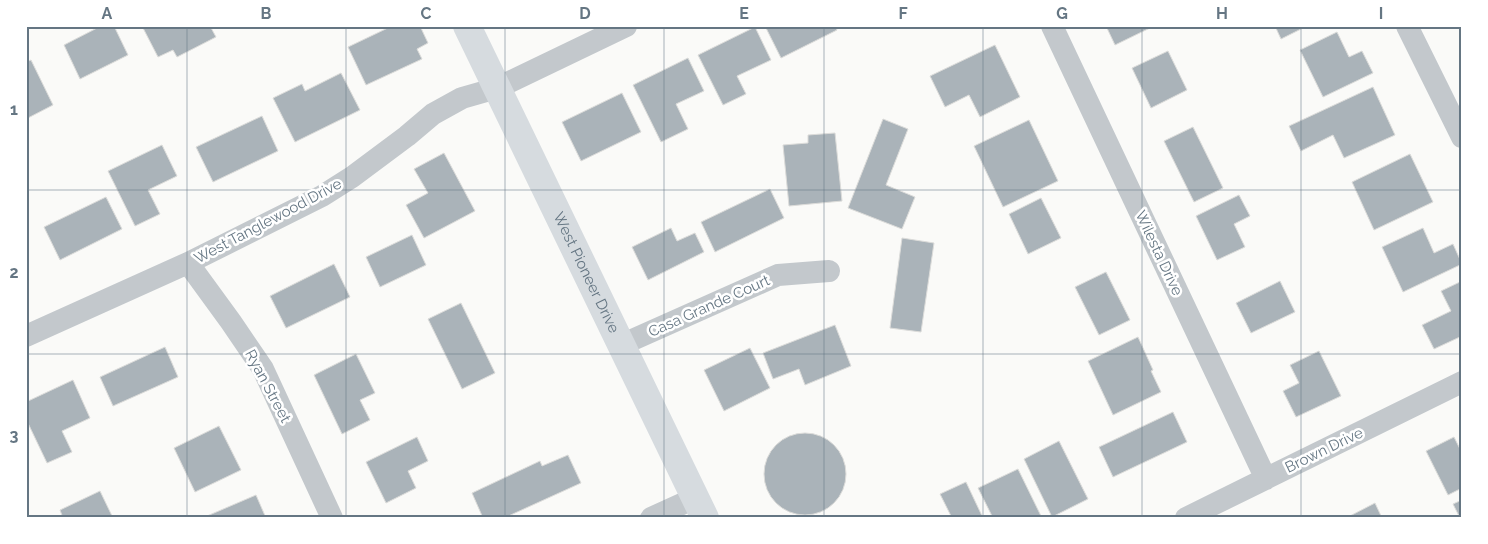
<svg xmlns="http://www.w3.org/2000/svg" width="1488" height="544" font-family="Raleway,sans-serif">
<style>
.building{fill:#aab3b9;stroke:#dcdcda}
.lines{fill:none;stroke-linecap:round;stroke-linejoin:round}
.minor{stroke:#c3c8cc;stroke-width:22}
.secondary{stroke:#d6dbdf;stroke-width:28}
.grid{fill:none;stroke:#657683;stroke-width:1;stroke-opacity:0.55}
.labels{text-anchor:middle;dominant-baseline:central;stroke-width:5;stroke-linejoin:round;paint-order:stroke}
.street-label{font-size:15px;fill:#657683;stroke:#fff}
.neatline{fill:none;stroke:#657683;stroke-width:2}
.grid-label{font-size:16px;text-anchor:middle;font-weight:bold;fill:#657683}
</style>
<rect width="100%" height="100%" fill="#fafaf8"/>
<!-- building -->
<path class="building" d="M101,26H114L128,55L80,79L64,45Z
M142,26H210L216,37L177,57L173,50L158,57Z
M392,26H420L428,43L417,49L422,59L366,85L348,47Z
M765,26H835L837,30L781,58Z
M1106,26H1154L1115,45Z
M1275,26H1307L1281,39Z
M755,27L771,60L737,76L746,94L723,105L698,55Z
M1337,32L1349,57L1362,51L1373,73L1323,97L1300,50Z
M995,45L1020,97L980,117L969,95L945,107L930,76Z
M1168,51L1187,90L1151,108L1132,68Z
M688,58L704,91L676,104L688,129L661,142L633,85Z
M31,60L53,105L26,119V62Z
M341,73L360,110L295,142L273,98L302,84L305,91Z
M1373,87L1395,135L1344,158L1333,135L1301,151L1289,126Z
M622,93L641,132L581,161L562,122Z
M262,116L278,151L213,182L196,147Z
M883,119L908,129L886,185L915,197L902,229L848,208Z
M1029,120L1058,181L1003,207L974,146Z
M1193,127L1223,188L1194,202L1164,141Z
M835,133L842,201L789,206L783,145L808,143V135Z
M162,145L177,176L148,190L160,214L135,226L108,171Z
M444,153L475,211L424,238L406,205L428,193L414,169Z
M1410,154L1433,202L1374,230L1352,182Z
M770,189L784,218L715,252L701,222Z
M1239,195L1250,216L1234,224L1245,247L1217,260L1196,216Z
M106,197L122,229L60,260L44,227Z
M1041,198L1061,238L1028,254L1009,214Z
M671,228L677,241L695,233L704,252L648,280L632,247Z
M1423,228L1434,253L1453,244L1462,264L1403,292L1382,247Z
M412,235L426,265L380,287L366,257Z
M902,238L934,243L921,332L890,328Z
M334,264L350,297L286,328L270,296Z
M1106,272L1130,320L1099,335L1075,287Z
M1280,281L1295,312L1251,333L1236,303Z
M1462,281V336L1434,349L1422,325L1451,311L1441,291Z
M461,303L495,373L462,389L428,319Z
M835,325L851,366L805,385L799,369L773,379L763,353Z
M1138,337L1153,370L1151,371L1161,392L1113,415L1088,361Z
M165,347L178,377L113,406L100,377Z
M750,348L770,388L724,411L704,370Z
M1319,351L1341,396L1296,417L1283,391L1299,383L1290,365Z
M356,354L375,393L360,400L370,420L342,434L314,375Z
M73,380L90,418L62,431L72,452L47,463L26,419V402Z
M1173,412L1187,442L1113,477L1099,447Z
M219,426L241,470L195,492L174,448Z
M764 474a41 41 0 1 1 82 0a41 41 0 1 1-82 0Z
M417,437L428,461L408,471L416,488L386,503L366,462Z
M1454,437L1462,453V488L1448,495L1426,451Z
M1059,441L1088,499L1052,517L1024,459Z
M568,455L581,483L504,518H483L472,493L540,461L542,466Z
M1018,469L1042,518H993L978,488Z
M966,482L983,518H952L940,494Z
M100,491L113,518H63L60,510Z
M256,495L266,518H208L207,516Z
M1462,500V518H1460L1453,504Z
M1375,503L1382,518H1346Z"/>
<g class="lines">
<!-- minor -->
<path class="minor" d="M1052,26L1266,479
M1407,26L1462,137
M188,263L231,322L263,369L332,518
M26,336L188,263L322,196L352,177L407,136L433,114L462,98L497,88L626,26
M621,345L778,275L829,271
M651,518L695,498
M1186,518L1462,382"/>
<!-- secondary -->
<path class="secondary" id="s1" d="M467,26L705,518"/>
</g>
<!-- grid -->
<path class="grid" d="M187,26V518M346,26V518M505,26V518M664,26V518M824,26V518M983,26V518M1142,26V518M1301,26V518M26,190H1462M26,354H1462"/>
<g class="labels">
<!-- street labels -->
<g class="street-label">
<text transform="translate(268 221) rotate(-28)">West Tanglewood Drive</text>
<text transform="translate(1159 253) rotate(65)">Wilesta Drive</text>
<text stroke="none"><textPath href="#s1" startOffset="274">West Pioneer Drive</textPath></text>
<text transform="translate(709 306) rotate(-24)">Casa Grande Court</text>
<text transform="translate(268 386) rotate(62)">Ryan Street</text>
<text transform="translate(1324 450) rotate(-26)">Brown Drive</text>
</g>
</g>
<!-- border -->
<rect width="1488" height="544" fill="none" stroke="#ffffff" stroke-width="55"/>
<rect x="28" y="28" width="1432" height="488" class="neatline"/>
<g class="grid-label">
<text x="107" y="19">A</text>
<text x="266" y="19">B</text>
<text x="426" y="19">C</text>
<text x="585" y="19">D</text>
<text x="744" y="19">E</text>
<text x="903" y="19">F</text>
<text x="1062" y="19">G</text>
<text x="1222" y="19">H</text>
<text x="1381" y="19">I</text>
<text x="14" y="115">1</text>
<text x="14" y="278">2</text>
<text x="14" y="441">3</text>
</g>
</svg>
